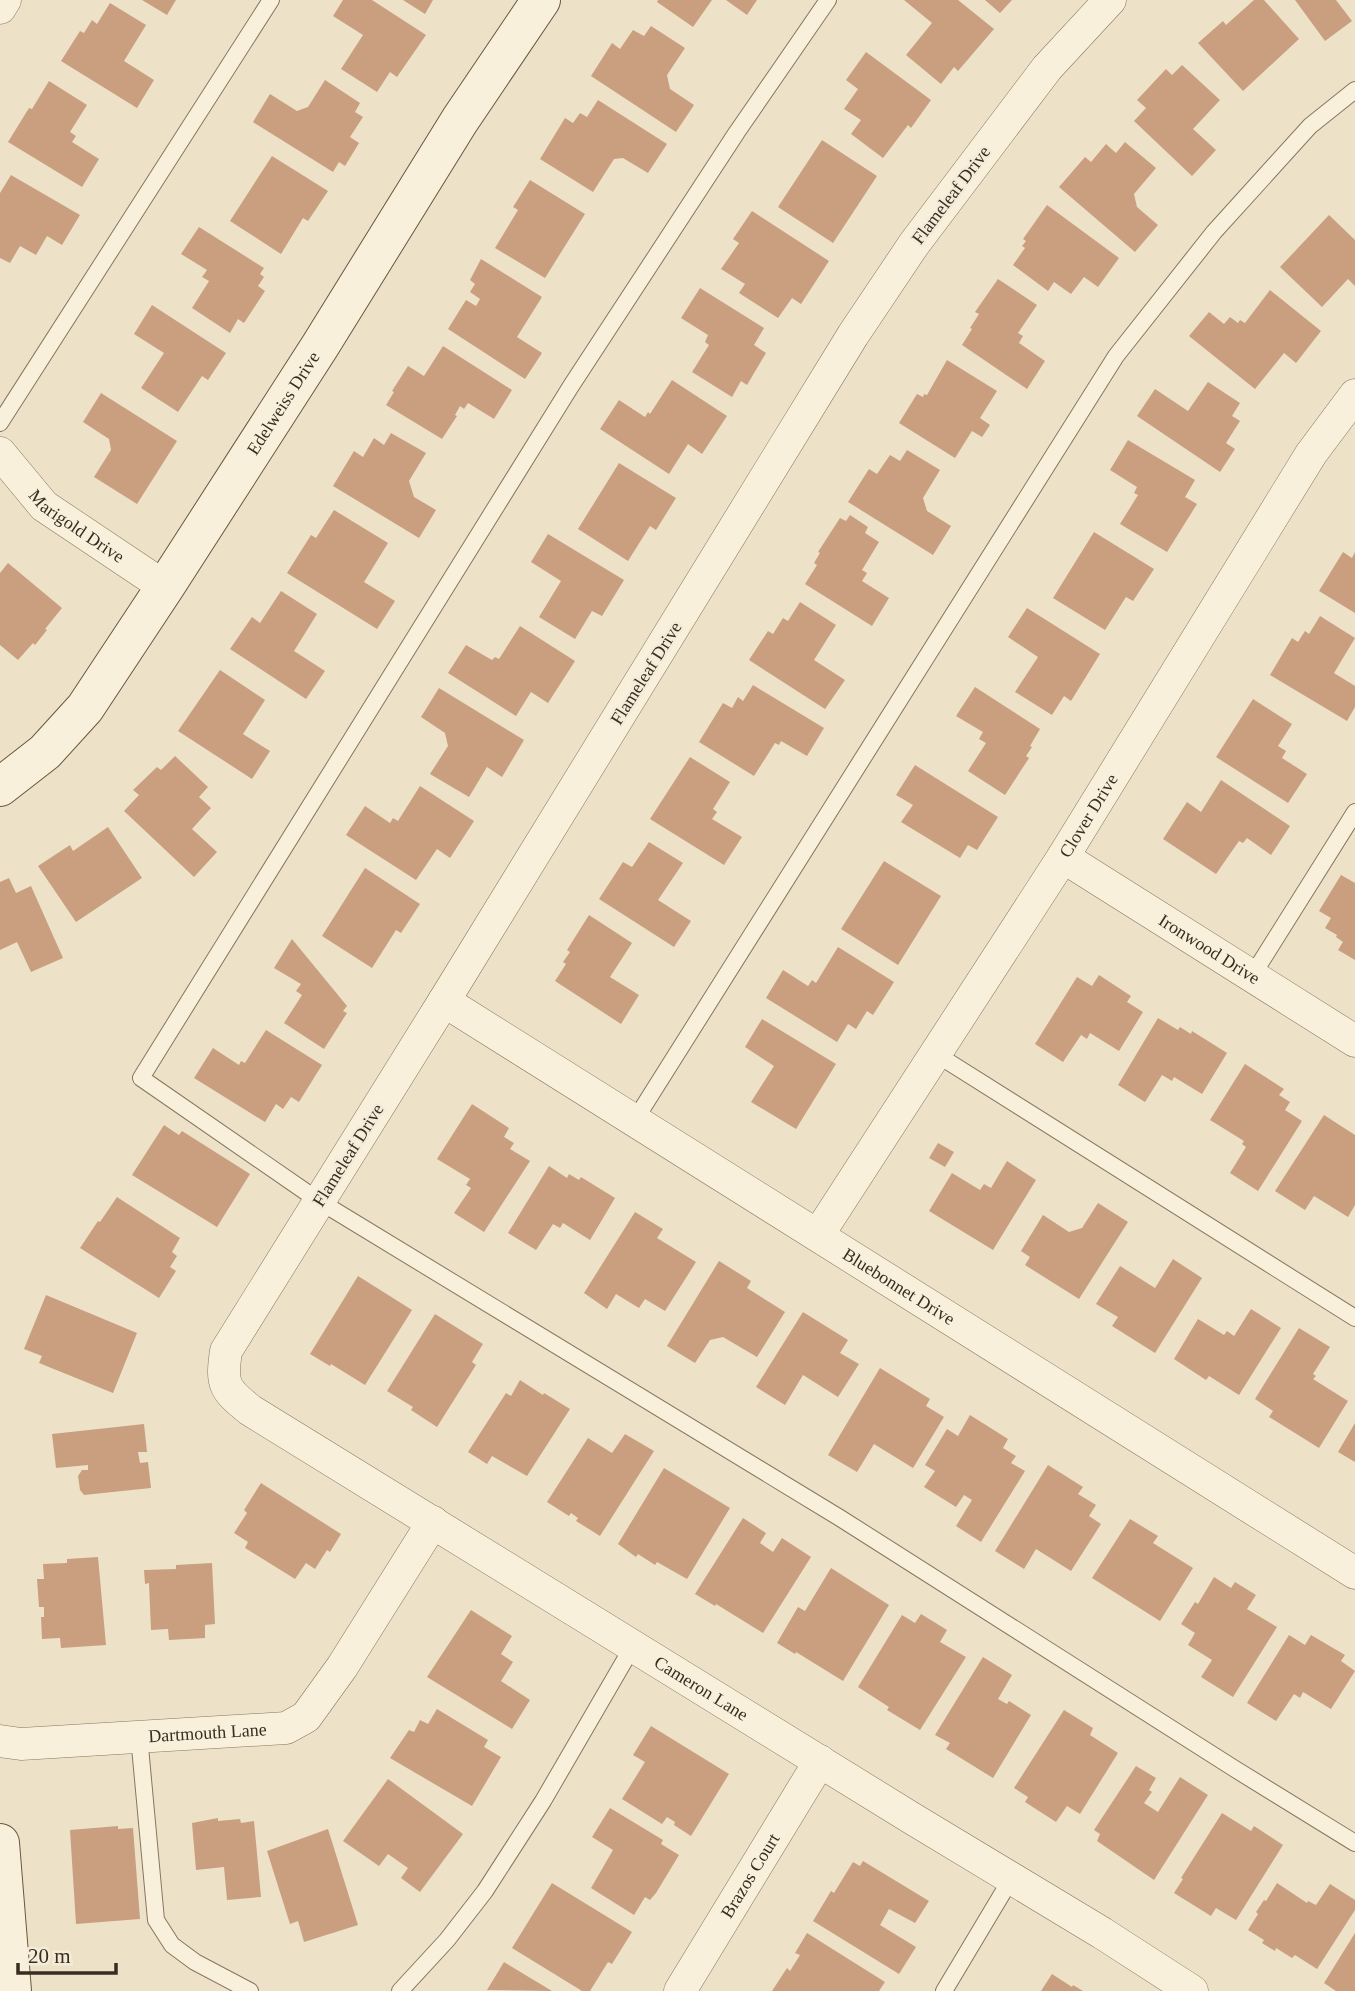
<svg xmlns="http://www.w3.org/2000/svg" width="1355" height="1991" font-family="Georgia,serif">
<style>
.building{fill:#c99f80}
.lines{fill:none;stroke-linecap:round;stroke-linejoin:round}
.lane-casing{stroke:#88755e;stroke-width:18}
.street-casing{stroke:#88755e;stroke-width:33}
.secondary-casing{stroke:#6a5641;stroke-width:40}
.lane{stroke:#f8f0db;stroke-width:16}
.street{stroke:#f8f0db;stroke-width:32}
.secondary{stroke:#f8f0db;stroke-width:38}
.labels{text-anchor:middle;dominant-baseline:central;stroke-width:5;stroke-linejoin:round;paint-order:stroke}
.street-label{font-size:18px;fill:#392d21;stroke:#f4ecd8}
</style>
<rect width="100%" height="100%" fill="#ede2c8"/>
<!-- building -->
<path class="building" d="M142,0H176L167,15Z
M343,0H372L426,35L397,77L390,72L377,92L341,69L363,35L333,16Z
M403,0H433L425,14Z
M658,0H712L693,27L657,2Z
M726,0H757L747,15Z
M904,0H958L994,29L958,71L954,67L941,84L906,55L932,23Z
M985,0H1012L1000,13Z
M1254,0H1264L1299,39L1243,91L1198,43L1223,21L1226,25Z
M1295,0H1336L1352,21L1325,41Z
M110,3L146,25L124,61L154,80L137,108L61,61L80,31L84,33L92,20L97,24Z
M651,26L685,48L667,75L670,89L694,105L676,132L591,76L612,43L620,49L633,30L644,36Z
M866,52L931,100L911,128L908,125L883,158L851,134L861,120L844,109L858,89L846,80Z
M1182,65L1220,100L1193,129L1216,150L1192,176L1134,121L1146,108L1137,100L1166,69L1172,75Z
M325,80L360,103L355,112L363,117L350,137L359,143L345,166L339,162L333,172L253,122L270,94L297,111L308,107Z
M49,81L87,105L70,132L76,136L72,142L99,159L82,187L8,142L29,108L32,109Z
M598,100L667,144L648,173L623,158L614,159L593,192L540,159L565,118L573,123L580,113L587,117Z
M822,140L877,176L833,243L778,207Z
M1125,142L1156,168L1134,194L1137,207L1158,225L1135,252L1059,187L1085,157L1091,162L1106,144L1116,153Z
M272,156L328,191L308,221L303,218L281,254L230,221Z
M11,175L80,215L62,245L47,236L36,255L20,246L10,263L0,258V193Z
M530,180L585,214L545,278L495,248L518,210L513,207Z
M1047,205L1119,258L1098,287L1084,277L1071,294L1054,282L1048,291L1013,265L1025,248L1022,246L1026,241L1023,239Z
M752,211L829,261L801,304L792,298L778,318L739,293L745,284L721,269L739,243L733,239Z
M1329,215L1355,240V286L1348,279L1322,307L1280,267Z
M199,227L264,268L260,274L264,277L258,286L265,291L244,323L238,319L230,333L192,308L209,281L202,277L207,270L181,254Z
M481,259L542,297L517,337L542,353L525,379L448,329L466,300L476,306L480,299L470,292L475,284L470,280Z
M998,279L1037,305L1018,333L1023,336L1019,343L1045,361L1027,389L962,345L972,329L970,328L979,314L975,312Z
M700,288L764,328L754,345L766,353L747,385L741,381L732,397L692,372L709,345L705,342L708,335L681,318Z
M1270,290L1321,331L1296,363L1284,353L1255,389L1189,336L1209,312L1224,324L1230,317L1238,323L1240,320L1245,323Z
M152,305L226,353L208,380L202,376L178,412L141,388L164,353L134,334Z
M443,346L512,390L494,419L468,403L464,409L460,406L455,415L457,416L442,439L386,405L394,392L392,391L408,366L424,376Z
M947,360L997,391L980,418L990,425L982,437L972,431L955,458L899,423L917,394L923,397L924,394L927,395Z
M672,380L727,416L702,454L688,444L669,474L600,429L619,400L645,417L648,412L650,414Z
M1208,382L1240,403L1232,416L1240,421L1226,443L1235,449L1220,472L1137,416L1155,389L1188,411Z
M101,393L177,441L137,504L94,477L111,450L109,439L83,422Z
M391,433L426,453L409,481L414,497L436,510L419,538L333,486L354,451L363,457L374,438L384,445Z
M1128,440L1195,480L1185,497L1197,504L1167,552L1120,524L1138,495L1134,493L1137,487L1110,470Z
M907,450L940,470L923,498L927,511L951,526L933,555L848,502L869,469L877,474L890,455L900,461Z
M619,463L676,498L656,530L650,526L628,561L578,529Z
M334,510L388,543L364,582L395,601L377,629L287,573L311,535L316,538Z
M850,515L868,527L865,533L879,542L862,570L867,573L862,581L889,598L872,626L805,584L817,565L814,563L820,553L818,552L840,518L846,521Z
M1094,532L1154,569L1133,601L1126,597L1105,630L1053,598Z
M548,534L624,580L602,616L592,611L575,639L539,617L561,581L531,562Z
M1343,552L1352,558L1355,552V613L1319,591Z
M8,563L62,608L45,629L47,630L35,645L33,643L18,660L0,645V573Z
M281,591L317,614L294,651L325,671L306,699L230,649L252,617L260,623Z
M800,602L836,625L814,660L845,680L825,709L749,660L768,631L773,634L783,618L788,621Z
M1027,608L1100,654L1071,701L1064,696L1052,715L1015,692L1038,657L1008,637Z
M1320,616L1355,638L1334,673L1355,686V707L1347,721L1270,675L1292,638L1298,642L1305,631L1309,634Z
M520,626L575,661L548,703L531,692L516,716L448,673L466,645L492,660L495,657L499,659Z
M220,670L265,700L243,734L270,751L252,779L178,731Z
M753,685L824,728L807,756L781,741L779,745L775,743L754,776L699,742L723,703L732,708L738,697L743,701Z
M975,687L1040,729L1030,746L1032,747L1026,756L1029,758L1005,795L968,771L986,743L979,739L983,732L956,716Z
M439,688L524,740L502,777L487,767L469,797L430,774L448,746L445,733L421,717Z
M1253,699L1292,724L1278,746L1286,751L1282,758L1307,774L1288,803L1216,757Z
M175,756L208,787L199,797L211,808L192,829L217,852L194,877L124,811L139,795L133,790L157,767L161,770Z
M690,757L730,782L713,809L717,812L712,819L742,837L724,865L650,819Z
M915,765L998,817L977,850L968,845L960,858L901,822L913,805L896,795Z
M1221,780L1290,826L1271,855L1247,838L1243,843L1239,841L1216,874L1163,839L1187,802L1201,812Z
M420,786L474,821L450,858L437,849L416,880L346,835L365,806L390,823L393,818L398,821Z
M108,827L142,878L76,922L38,866L70,845L73,851Z
M649,842L683,863L658,900L691,921L674,947L599,899L623,862L632,867Z
M884,861L941,896L898,965L841,929Z
M365,868L420,904L401,933L396,930L372,968L322,936Z
M1341,875L1355,883V960L1338,950L1343,942L1336,937L1337,935L1325,928L1331,918L1319,911Z
M9,878L16,893L31,886L63,958L31,972L17,942L0,950V882Z
M589,915L632,943L610,977L639,995L621,1024L555,981L566,964L563,962L570,952L567,950Z
M292,939L347,1006L343,1011L347,1013L324,1049L284,1023L302,995L296,991L301,984L274,968Z
M838,947L894,982L873,1015L867,1011L856,1029L848,1024L837,1042L766,998L783,970L808,986L812,980L816,983Z
M1099,975L1131,996L1127,1002L1143,1012L1119,1051L1090,1033L1087,1039L1081,1035L1063,1062L1035,1044L1077,977L1092,986Z
M1158,1018L1178,1030L1180,1027L1191,1034L1192,1031L1227,1053L1202,1094L1174,1077L1172,1081L1162,1075L1145,1102L1118,1085Z
M762,1019L836,1064L796,1129L751,1102L774,1066L745,1047Z
M266,1030L322,1065L299,1102L291,1097L283,1109L276,1104L265,1122L194,1078L213,1048L239,1065L241,1061L245,1063Z
M1245,1064L1284,1089L1279,1095L1290,1102L1285,1110L1302,1121L1258,1191L1230,1173L1246,1147L1242,1144L1244,1141L1210,1120Z
M472,1104L509,1128L504,1137L514,1143L510,1149L530,1161L484,1232L454,1213L471,1188L466,1185L470,1179L437,1159Z
M1324,1115L1355,1135V1205L1348,1217L1314,1196L1305,1210L1275,1191Z
M164,1125L179,1135L182,1131L250,1174L217,1227L132,1175Z
M938,1143L954,1152L945,1167L929,1158Z
M1007,1161L1036,1180L993,1250L929,1211L952,1173L980,1190L984,1184L991,1188Z
M549,1166L567,1178L569,1174L579,1180L581,1177L615,1198L590,1240L563,1223L560,1228L553,1224L536,1250L508,1233Z
M117,1197L180,1238L172,1252L177,1256L170,1267L176,1271L159,1298L80,1248L98,1221L100,1222Z
M1098,1203L1128,1222L1079,1299L1025,1265L1030,1257L1021,1251L1043,1215L1069,1232L1082,1228Z
M635,1212L663,1229L657,1238L696,1262L665,1311L645,1299L639,1308L616,1294L607,1309L584,1293Z
M1173,1259L1202,1278L1155,1353L1112,1326L1118,1317L1096,1304L1120,1266L1155,1288Z
M719,1261L751,1281L747,1288L785,1312L757,1357L723,1337L710,1340L695,1363L667,1346Z
M358,1276L412,1310L365,1385L331,1364L330,1366L310,1354Z
M46,1295L137,1333L113,1393L39,1363L42,1356L24,1349Z
M1251,1309L1281,1328L1239,1395L1209,1376L1206,1380L1174,1359L1198,1319L1224,1335L1227,1331L1234,1336Z
M803,1312L848,1340L840,1353L859,1364L838,1397L803,1375L785,1405L756,1387Z
M435,1314L483,1344L472,1362L476,1365L437,1427L411,1410L413,1407L387,1391Z
M1299,1328L1330,1347L1313,1374L1316,1376L1313,1379L1348,1401L1319,1448L1269,1417L1273,1411L1255,1399Z
M880,1368L930,1399L926,1406L944,1417L913,1468L874,1444L857,1472L828,1455Z
M520,1380L543,1395L544,1393L570,1409L527,1476L492,1456L487,1464L468,1452L506,1393L511,1396Z
M970,1415L1008,1439L1003,1448L1016,1456L1011,1463L1025,1471L981,1542L956,1526L972,1500L964,1495L956,1507L924,1487L935,1471L925,1465L947,1429L958,1436Z
M1355,1423V1462L1338,1452Z
M144,1424L147,1452H138L140,1463L148,1462L151,1488L84,1495L80,1490L78,1476L82,1470H88V1465L56,1468L52,1434Z
M625,1434L654,1451L600,1536L576,1521L578,1518L571,1513L569,1516L547,1502L588,1438L612,1453Z
M1048,1465L1083,1487L1078,1494L1096,1505L1089,1516L1101,1524L1071,1571L1036,1549L1024,1569L995,1551Z
M664,1468L730,1508L687,1579L657,1562L655,1565L638,1554L636,1557L618,1544Z
M261,1483L341,1534L330,1552L327,1550L315,1569L306,1563L295,1579L245,1548L248,1542L234,1533L247,1513L244,1510Z
M743,1518L766,1533L760,1543L773,1552L782,1538L811,1557L763,1633L716,1604L715,1606L695,1594Z
M1130,1519L1158,1536L1153,1543L1193,1568L1160,1621L1092,1578Z
M98,1557L106,1645L61,1648L60,1638L42,1639L41,1617H44V1607H39L37,1579H44L43,1564L67,1563V1559Z
M212,1563L215,1624L205,1625V1638L169,1640L168,1629L151,1630L149,1583L145,1584L144,1570L176,1569V1565Z
M831,1568L889,1605L843,1681L796,1652L795,1654L777,1643L798,1607L805,1611Z
M1214,1577L1231,1588L1235,1582L1256,1595L1247,1609L1277,1627L1233,1697L1201,1677L1212,1660L1188,1645L1195,1633L1181,1624L1195,1602L1198,1604Z
M471,1610L512,1636L501,1654L513,1662L501,1681L530,1700L512,1729L427,1677Z
M921,1614L947,1630L940,1642L966,1657L920,1730L887,1710L889,1707L858,1687L902,1615L915,1623Z
M1289,1635L1305,1645L1311,1635L1345,1655L1341,1661L1355,1671L1331,1709L1303,1692L1300,1698L1294,1694L1276,1721L1247,1703Z
M983,1657L1012,1675L998,1699L1007,1704L1009,1701L1031,1715L993,1778L946,1749L950,1743L935,1735Z
M437,1709L488,1740L484,1747L501,1757L472,1806L390,1758L409,1730L414,1732L420,1720L428,1724Z
M1064,1710L1093,1728L1090,1735L1118,1753L1080,1814L1067,1806L1056,1822L1025,1802L1028,1797L1014,1788Z
M651,1726L729,1774L691,1836L674,1825L675,1822L667,1817L662,1824L622,1799L645,1762L633,1755Z
M1136,1766L1156,1778L1149,1790L1152,1792L1144,1803L1158,1812L1180,1777L1208,1795L1154,1880L1097,1841L1100,1834L1094,1830Z
M388,1779L463,1834L420,1892L401,1878L408,1868L388,1854L379,1866L343,1841Z
M610,1808L663,1840L661,1844L679,1855L656,1893L650,1900L645,1897L634,1915L591,1888L613,1850L592,1837Z
M1222,1813L1251,1831L1254,1826L1283,1845L1236,1920L1216,1908L1211,1916L1174,1893L1183,1879L1181,1878Z
M218,1818V1821L240,1819L241,1823L254,1821L261,1897L227,1900L224,1867L196,1870L192,1823Z
M118,1826V1829L133,1828L140,1919L76,1924L70,1830Z
M328,1829L358,1925L304,1942L298,1921L290,1924L267,1851Z
M863,1861L929,1901L915,1923L889,1909L880,1925L916,1947L899,1974L813,1921L831,1891L834,1893L853,1862L860,1866Z
M552,1883L632,1932L612,1964L608,1962L590,1991H582L512,1948Z
M1277,1883L1307,1903L1308,1901L1316,1905L1330,1884L1355,1900V1910L1317,1969L1295,1955L1292,1958L1276,1948L1275,1951L1262,1943L1264,1940L1248,1930L1258,1914L1256,1912L1264,1900L1266,1901Z
M807,1933L885,1982L879,1991H772L787,1968L790,1971L800,1955L795,1953Z
M1355,1933V1991H1336L1324,1983Z
M504,1962L552,1991L487,1990Z
M1052,1974L1072,1987L1073,1985L1083,1991H1041Z"/>
<g class="lines">
<!-- lane casing -->
<g class="lane-casing">
<path id="lane" d="M828,0L737,132L571,386L141,1078L319,1201L840,1518L1235,1769L1355,1843
M0,423L271,0
M1252,976L1355,812
M936,1054L1355,1318
M635,1120L1116,356L1214,232L1310,126L1355,90
M139,1736L156,1920L172,1945L195,1962L250,1991
M400,1991L447,1940L485,1891L543,1801L633,1646
M944,1991L1011,1879"/>
</g>
<!-- street casing -->
<g class="street-casing">
<g id="street">
<path id="s1" d="M1110,0L1047,68L914,244L853,335L444,1001L226,1351C221,1385 224,1389 250,1410L913,1819L1102,1933L1192,1991"/>
<path d="M0,8L5,0"/>
<path id="s2" d="M0,453L44,506L165,587"/>
<path id="s3" d="M1063,857L1355,1041"/>
<path id="s4" d="M444,1001L1355,1573"/>
<path id="s5" d="M818,1235L1063,857L1311,454L1355,395"/>
<path id="s6" d="M0,1741L21,1744L286,1728L306,1717L342,1667L433,1522"/>
<path id="s7" d="M680,1991L820,1761"/>
</g>
</g>
<!-- secondary casing -->
<g class="secondary-casing">
<g id="secondary">
<path id="s8" d="M0,787L45,752L85,708L165,587L320,346L460,120L541,0"/>
<path d="M0,1843L12,1991"/>
</g>
</g>
<!-- lane -->
<use href="#lane" class="lane"/>
<!-- street -->
<use href="#street" class="street"/>
<!-- secondary -->
<use href="#secondary" class="secondary"/>
</g>
<g class="labels">
<!-- street labels -->
<g class="street-label">
<text transform="translate(951 195) rotate(-53)">Flameleaf Drive</text>
<text stroke="none"><textPath href="#s8" startOffset="480">Edelweiss Drive</textPath></text>
<text stroke="none"><textPath href="#s2" startOffset="107">Marigold Drive</textPath></text>
<text transform="translate(646 673) rotate(-58)">Flameleaf Drive</text>
<text stroke="none"><textPath href="#s5" startOffset="499">Clover Drive</textPath></text>
<text stroke="none"><textPath href="#s3" startOffset="173">Ironwood Drive</textPath></text>
<text transform="translate(348 1155) rotate(-58)">Flameleaf Drive</text>
<text stroke="none"><textPath href="#s4" startOffset="537">Bluebonnet Drive</textPath></text>
<text stroke="none"><textPath href="#s1" startOffset="2216">Cameron Lane</textPath></text>
<text stroke="none"><textPath href="#s6" startOffset="208">Dartmouth Lane</textPath></text>
<text stroke="none"><textPath href="#s7" startOffset="135">Brazos Court</textPath></text>
</g>
</g>
<!-- scale -->
<path d="M18 1963v10h98v-10" fill="none" stroke="#392d21" stroke-width="3.5"/>
<text x="28" y="1963" font-size="21" fill="#392d21" stroke="#f4ecd8" stroke-width="5" paint-order="stroke">20 m</text>
</svg>
